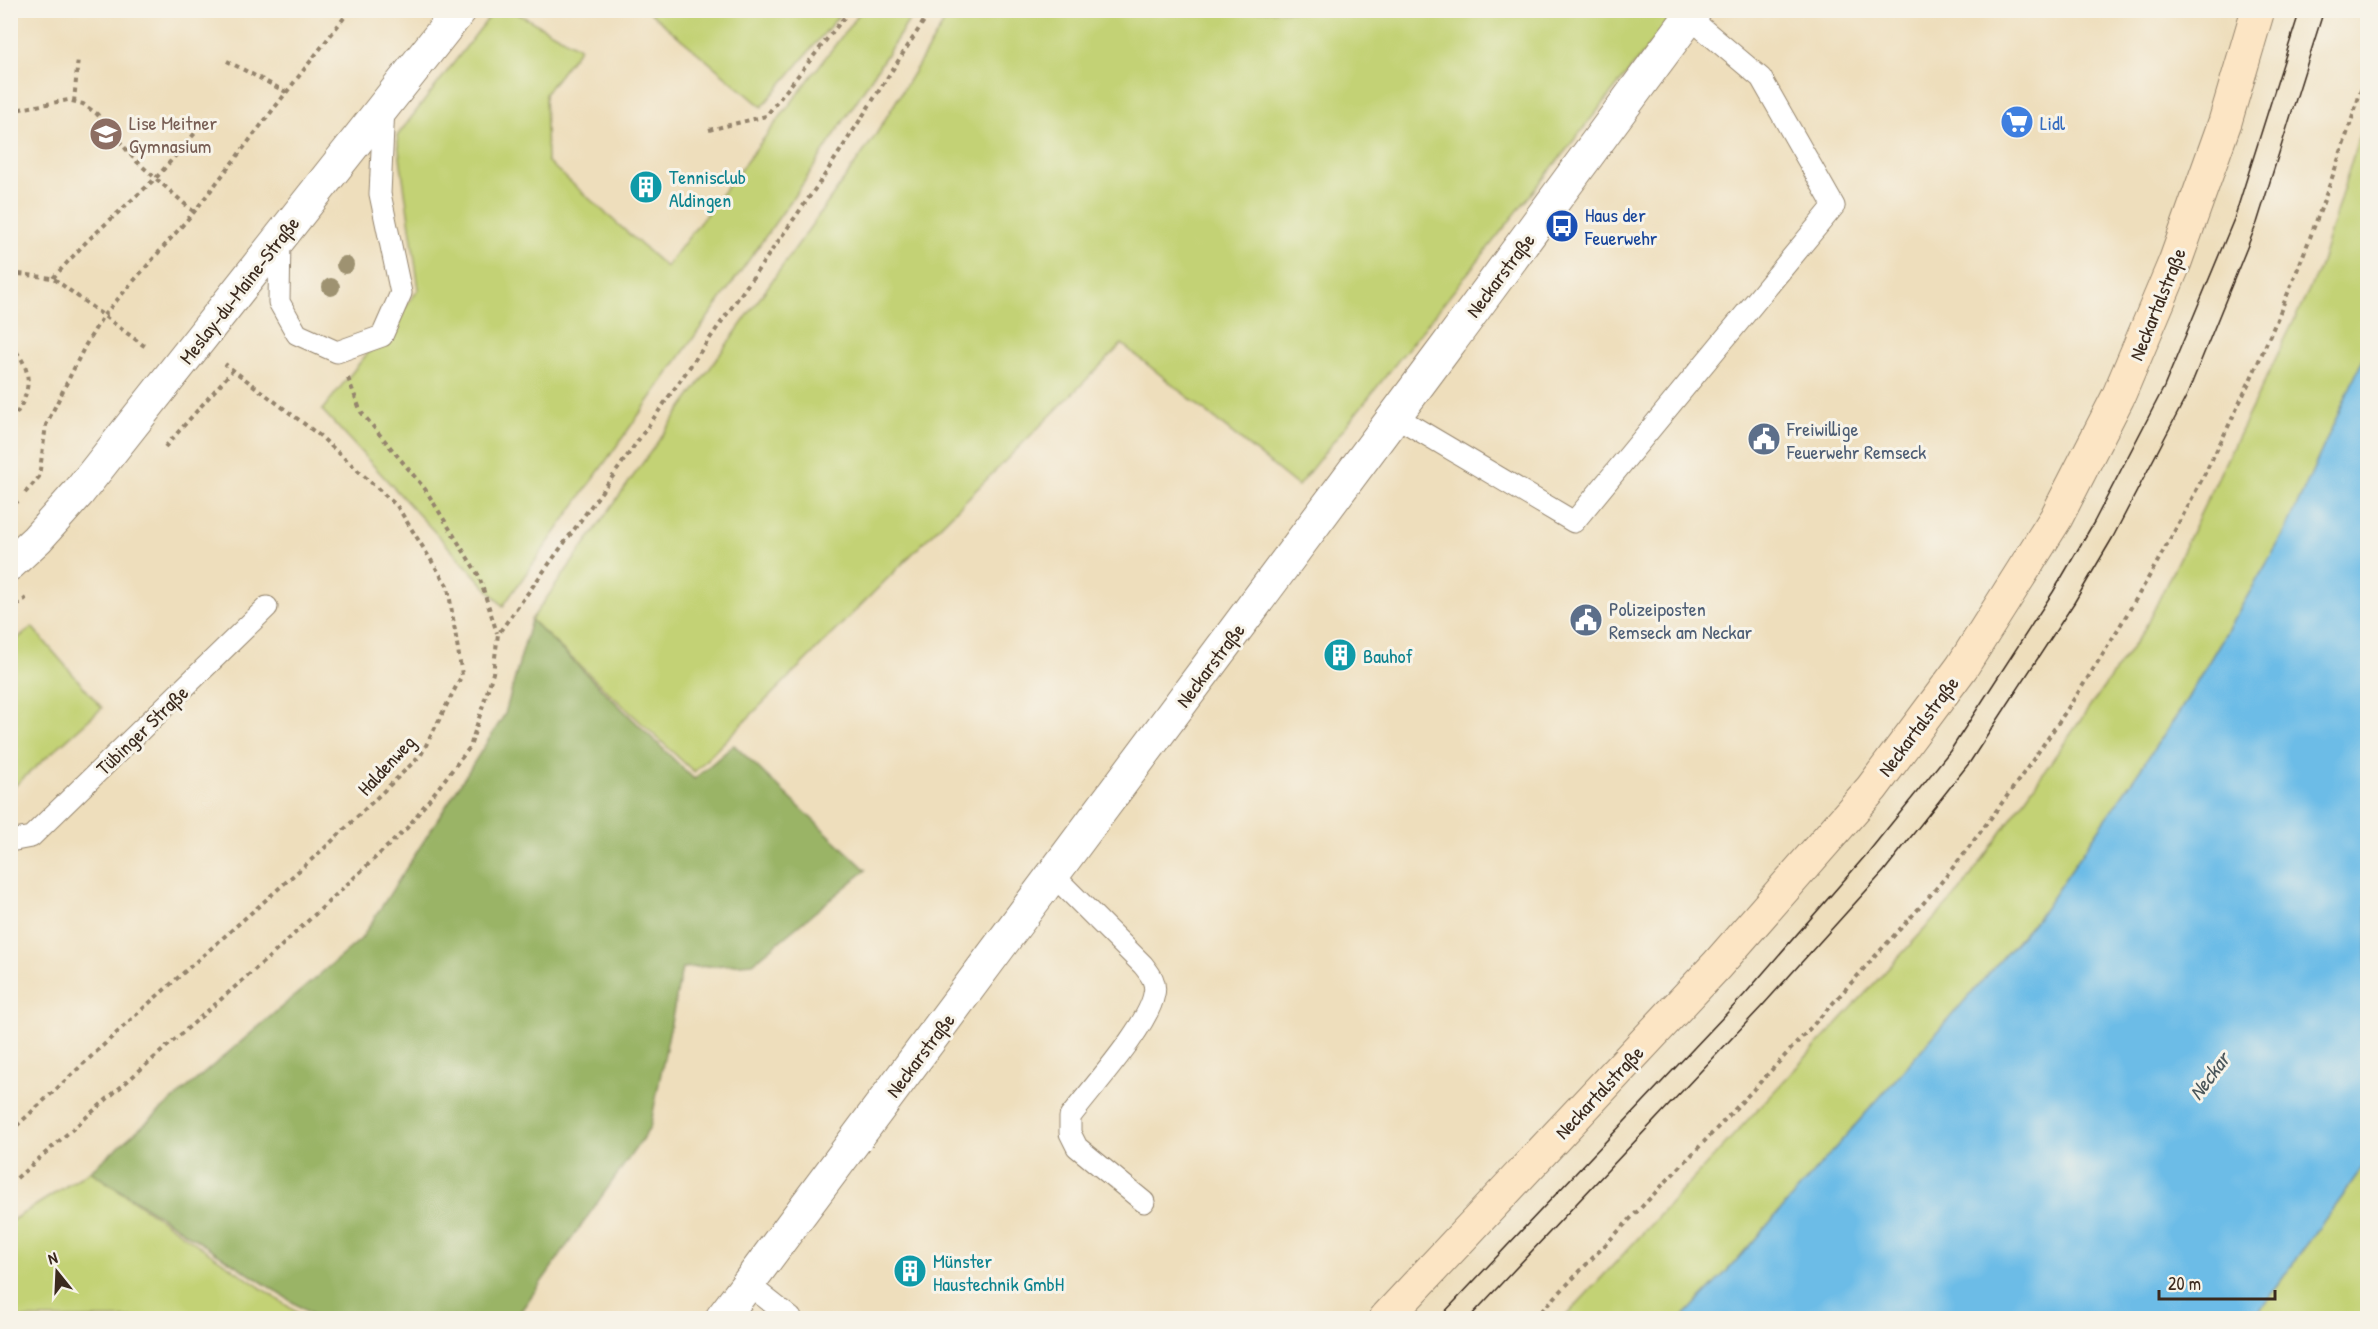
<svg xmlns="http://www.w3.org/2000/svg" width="2378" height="1329" font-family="'Patrick Hand',sans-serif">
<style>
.green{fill:#c3d274;stroke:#7f7e49;stroke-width:1.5}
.forest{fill:#9ab466;stroke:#6a6f42;stroke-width:1.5}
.water{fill:#6cbce7;stroke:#547382;stroke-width:1.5}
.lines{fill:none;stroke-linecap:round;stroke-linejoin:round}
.service-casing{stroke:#94846d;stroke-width:23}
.minor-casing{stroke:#94846d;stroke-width:35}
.secondary-casing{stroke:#94846d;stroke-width:35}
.path{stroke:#94846d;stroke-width:4;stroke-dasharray:4.5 4.5;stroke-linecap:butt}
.service{stroke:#fff;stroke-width:21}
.minor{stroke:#fff;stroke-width:33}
.secondary{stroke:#fce5c4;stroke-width:33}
.tram{stroke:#3b2a1e;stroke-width:1.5}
.tree{fill:#9e9271}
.labels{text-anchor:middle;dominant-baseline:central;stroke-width:6;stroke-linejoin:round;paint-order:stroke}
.education-label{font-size:20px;fill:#785e54;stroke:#f7f3e8;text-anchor:start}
.shop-label{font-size:20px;fill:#366cbe;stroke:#f7f3e8;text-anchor:start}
.culture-label{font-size:20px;fill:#0d838f;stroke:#f7f3e8;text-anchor:start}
.transit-label{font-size:20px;fill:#164399;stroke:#f7f3e8;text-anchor:start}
.street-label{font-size:20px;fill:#3b2a1e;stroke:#f7f3e8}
.service-label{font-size:20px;fill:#4e5e75;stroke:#f7f3e8;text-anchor:start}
.water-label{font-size:21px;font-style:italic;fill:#4a565a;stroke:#f7f3e8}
</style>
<rect width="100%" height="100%" fill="#f7f3e8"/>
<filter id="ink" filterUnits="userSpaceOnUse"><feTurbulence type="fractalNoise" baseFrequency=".0167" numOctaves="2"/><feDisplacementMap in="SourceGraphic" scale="12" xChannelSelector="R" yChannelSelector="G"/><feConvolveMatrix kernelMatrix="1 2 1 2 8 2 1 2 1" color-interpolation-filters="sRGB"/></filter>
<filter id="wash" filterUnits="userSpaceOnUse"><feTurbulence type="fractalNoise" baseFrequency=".008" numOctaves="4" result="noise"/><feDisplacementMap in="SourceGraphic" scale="24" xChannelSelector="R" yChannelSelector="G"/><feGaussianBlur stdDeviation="1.35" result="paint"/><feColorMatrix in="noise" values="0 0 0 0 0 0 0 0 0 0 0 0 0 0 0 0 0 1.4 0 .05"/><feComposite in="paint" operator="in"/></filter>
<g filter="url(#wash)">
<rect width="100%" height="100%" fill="#eedebc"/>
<!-- green -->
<path class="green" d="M494,11H513L580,48L545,94L547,161L666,267L861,11H915L802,185L503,606L322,410L419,289L397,136Z
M648,11H843L762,107Z
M951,11H1677L1298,486L1122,344L694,772L531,620L875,136Z
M2367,110V350L2284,534L2180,711L2040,915L1728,1270L1682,1318H1564L1960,891L2144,630L2319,269Z
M32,627L102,708L11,789V644Z
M2367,1161V1318H2254Z
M90,1171L305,1318H11V1221Z"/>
<!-- forest -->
<path class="forest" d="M531,620L694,779L734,745L866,870L753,963L682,968L650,1128L516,1318H317L90,1171L361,939L505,714Z"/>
<!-- water -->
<path class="water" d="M2367,350V1161L2254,1318H1682L1728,1270L2040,915L2180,711L2284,534Z"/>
</g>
<g filter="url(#ink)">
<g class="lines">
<!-- service casing -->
<g class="service-casing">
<path id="service" d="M280,238L279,302L297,334L337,352L382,336L401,293L380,194L384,106
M1395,416L1574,522L1834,206L1761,78L1690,18
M10,841L31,837L267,607
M1054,876L1143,965C1150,974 1157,982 1154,994C1149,1025 1091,1089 1070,1117V1133L1077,1147L1144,1202
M748,1284L791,1318"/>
</g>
<!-- minor casing -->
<g class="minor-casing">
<path id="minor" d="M10,564L37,539L79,492L460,10
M722,1318C966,996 1206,671 1447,346C1530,234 1611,122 1695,10"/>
</g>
<!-- secondary casing -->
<g class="secondary-casing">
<path id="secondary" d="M1386,1318L1717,965L1872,788L1962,667L2056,518L2118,397L2175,262L2225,122L2258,10"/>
</g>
<!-- path -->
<path class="path" d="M227,61L286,92
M74,102L78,58
M10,111L68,100L83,104L97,114L135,160L194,212
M709,130L766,116L850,10
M10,273L53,278L147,348
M53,278L87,241L156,178L196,132
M10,345C36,370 31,396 10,422
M348,378L361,412L425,489L479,576L497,633
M165,447L233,370
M25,493L39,477L46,425L85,346L103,316L194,212L350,10
M10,509L18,501
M10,612L26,598
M10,1132L138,1013L329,844L421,755L462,675L448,587L397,506L319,435L225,364
M10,1184L276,951L407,828L470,747L493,673L498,634L613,476L822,179L931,10
M1535,1318C1644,1204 1755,1091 1860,973C1890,939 1923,906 1951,870C2138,633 2282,356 2368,67"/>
<!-- service -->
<use href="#service" class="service"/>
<!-- minor -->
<use href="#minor" class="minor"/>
<!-- secondary -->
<use href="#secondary" class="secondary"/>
<!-- tram -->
<path class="tram" d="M1439,1318L1744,995L1866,855L1950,751L2053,592L2094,522L2164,387L2234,219L2300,10
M1469,1318L1763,1005L1884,871L1970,762L2074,603L2113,537L2187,395L2257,223L2324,10"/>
</g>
<!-- trees -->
<g class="tree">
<circle cx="345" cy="265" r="9"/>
<circle cx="331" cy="287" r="9"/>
</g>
</g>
<!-- icons -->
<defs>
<g id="supermarket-disc" transform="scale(1.725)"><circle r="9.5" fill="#3f7fe0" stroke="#f7f3e8"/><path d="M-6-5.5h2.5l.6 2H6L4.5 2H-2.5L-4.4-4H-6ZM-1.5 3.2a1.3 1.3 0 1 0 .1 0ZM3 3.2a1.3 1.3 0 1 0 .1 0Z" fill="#fff"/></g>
<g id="school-disc" transform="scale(1.725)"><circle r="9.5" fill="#8d6e63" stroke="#f7f3e8"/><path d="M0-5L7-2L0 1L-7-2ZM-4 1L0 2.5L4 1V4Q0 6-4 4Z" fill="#fff"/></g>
<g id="building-disc" transform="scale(1.725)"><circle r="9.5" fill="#0f9aa8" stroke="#f7f3e8"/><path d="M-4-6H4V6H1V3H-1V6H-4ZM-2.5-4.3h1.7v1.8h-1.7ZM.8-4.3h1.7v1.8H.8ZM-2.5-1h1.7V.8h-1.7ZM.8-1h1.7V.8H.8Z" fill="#fff"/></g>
<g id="bus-disc" transform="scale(1.725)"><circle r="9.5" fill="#1a4fb4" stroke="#f7f3e8"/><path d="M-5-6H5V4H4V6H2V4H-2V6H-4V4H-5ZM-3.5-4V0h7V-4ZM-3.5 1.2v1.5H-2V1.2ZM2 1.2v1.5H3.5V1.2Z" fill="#fff"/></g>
<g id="civic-disc" transform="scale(1.725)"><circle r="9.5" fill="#5c6f8a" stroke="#f7f3e8"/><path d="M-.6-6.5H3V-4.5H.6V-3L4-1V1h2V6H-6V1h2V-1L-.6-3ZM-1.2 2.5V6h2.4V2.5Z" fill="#fff"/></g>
</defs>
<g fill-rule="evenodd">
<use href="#supermarket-disc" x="2017" y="122"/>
<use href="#school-disc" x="106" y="134"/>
<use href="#building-disc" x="646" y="187"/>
<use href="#bus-disc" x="1562" y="226"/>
<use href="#civic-disc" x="1764" y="439"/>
<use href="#civic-disc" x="1586" y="620"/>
<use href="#building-disc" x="1340" y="655"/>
<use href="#building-disc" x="910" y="1271"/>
</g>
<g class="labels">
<!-- education labels -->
<g class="education-label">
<text x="129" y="122">Lise Meitner<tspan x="129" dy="23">Gymnasium</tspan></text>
</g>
<!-- shop labels -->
<g class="shop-label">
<text x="2040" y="122">Lidl</text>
</g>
<!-- culture labels -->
<g class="culture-label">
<text x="669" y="176">Tennisclub<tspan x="669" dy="23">Aldingen</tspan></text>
<text x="1363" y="655">Bauhof</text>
<text x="933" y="1260">Münster<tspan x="933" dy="23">Haustechnik GmbH</tspan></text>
</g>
<!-- transit labels -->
<g class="transit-label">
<text x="1585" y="214">Haus der<tspan x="1585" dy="23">Feuerwehr</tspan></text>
</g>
<!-- street labels -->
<g class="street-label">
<text transform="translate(1500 275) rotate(-53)">Neckarstraße</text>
<text transform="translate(239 290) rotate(-52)">Meslay-du-Maine-Straße</text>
<text transform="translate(2157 304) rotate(-68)">Neckartalstraße</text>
<text transform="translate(1210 665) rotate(-53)">Neckarstraße</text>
<text transform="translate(1918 726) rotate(-53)">Neckartalstraße</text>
<text transform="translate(142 730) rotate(-44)">Tübinger Straße</text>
<text transform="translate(386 765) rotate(-47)">Haldenweg</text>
<text transform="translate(920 1055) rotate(-53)">Neckarstraße</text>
<text transform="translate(1599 1092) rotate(-47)">Neckartalstraße</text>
</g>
<!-- service labels -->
<g class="service-label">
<text x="1787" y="428">Freiwillige<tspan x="1787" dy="23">Feuerwehr Remseck</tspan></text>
<text x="1609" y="608">Polizeiposten<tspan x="1609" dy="23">Remseck am Neckar</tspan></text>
</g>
<!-- water labels -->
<g class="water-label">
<text transform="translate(2209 1076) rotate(-53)">Neckar</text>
</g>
</g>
<!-- margin -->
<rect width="2378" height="1329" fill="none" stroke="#f7f3e8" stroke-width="36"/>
<!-- north arrow -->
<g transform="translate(57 1272) rotate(342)" stroke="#f7f3e8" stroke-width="4.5" paint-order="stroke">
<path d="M0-4.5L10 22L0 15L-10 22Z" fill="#3b2a1e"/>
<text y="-9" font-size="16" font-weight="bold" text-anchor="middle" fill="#3b2a1e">N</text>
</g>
<!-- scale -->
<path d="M2159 1290v9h116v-9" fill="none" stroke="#3b2a1e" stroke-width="3"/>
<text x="2168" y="1290" font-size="18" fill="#3b2a1e" stroke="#f7f3e8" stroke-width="4.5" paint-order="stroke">20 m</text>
</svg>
